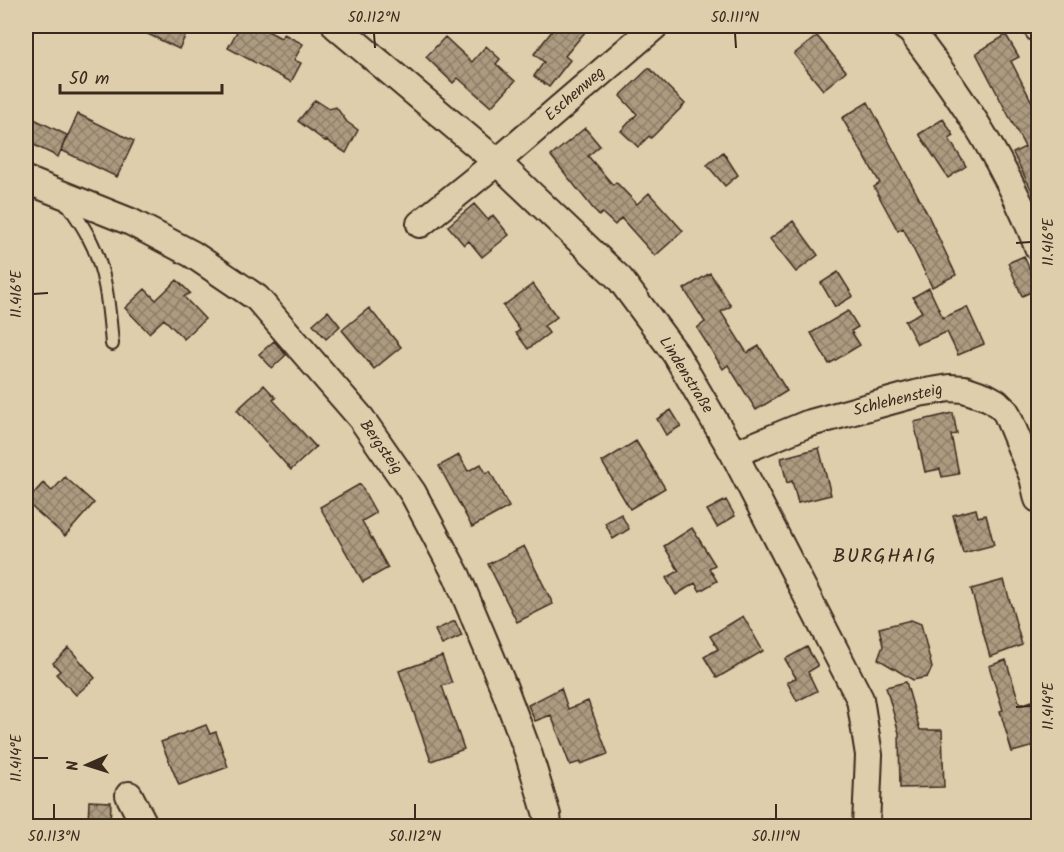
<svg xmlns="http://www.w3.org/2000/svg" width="1064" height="852" font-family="Kalam,sans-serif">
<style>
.building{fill:url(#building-cross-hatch);stroke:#3b2a1e;stroke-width:1.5}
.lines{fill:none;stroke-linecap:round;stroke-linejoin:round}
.lane-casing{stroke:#3b2a1e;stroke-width:16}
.street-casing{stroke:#3b2a1e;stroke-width:30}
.lane{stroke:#dfceab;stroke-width:12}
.street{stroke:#dfceab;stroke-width:26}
.ticks{fill:none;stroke:#3b2a1e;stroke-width:2}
.labels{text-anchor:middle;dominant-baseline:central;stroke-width:5;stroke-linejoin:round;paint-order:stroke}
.street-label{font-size:16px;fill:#3b2a1e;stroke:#dfceab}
.quarter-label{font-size:20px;letter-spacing:1.5px;fill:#3b2a1e;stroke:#dfceab}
.neatline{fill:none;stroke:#3b2a1e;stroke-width:2}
.ticks-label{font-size:15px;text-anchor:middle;fill:#3b2a1e}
</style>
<defs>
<pattern id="building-cross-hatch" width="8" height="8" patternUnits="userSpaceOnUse" patternTransform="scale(1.5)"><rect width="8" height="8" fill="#ac9b80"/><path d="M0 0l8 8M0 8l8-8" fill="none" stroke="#8d7f68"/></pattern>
</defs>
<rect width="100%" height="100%" fill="#dfceab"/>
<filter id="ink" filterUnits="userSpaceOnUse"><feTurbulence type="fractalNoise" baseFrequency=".0167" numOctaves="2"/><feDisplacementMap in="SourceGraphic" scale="12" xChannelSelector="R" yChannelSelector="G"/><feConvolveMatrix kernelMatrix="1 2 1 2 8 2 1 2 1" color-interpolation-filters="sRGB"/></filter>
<g filter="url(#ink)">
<!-- building -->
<path class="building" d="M131,26H190L179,49Z
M240,26H258L281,38L284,34L303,44L294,60L301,63L291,82L228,48Z
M556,26H590L565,56L570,60L549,87L534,76L544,62L534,54Z
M1006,35L1019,57L1011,61L1038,114V203L1013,153L1025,147L976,53Z
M817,36L846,71L823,90L794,54Z
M445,37L472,62L486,46L500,59L496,64L515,81L491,107L458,78L453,83L426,57Z
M649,68L685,104L651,138L649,136L638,147L621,131L637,114L620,96Z
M315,100L329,109L336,107L347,122L358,130L346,153L326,140L325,141L298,121Z
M868,102L928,215L956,275L932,287L903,228L898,231L874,187L880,183L842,118Z
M78,114L134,141L117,177L61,150L58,157L26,141V115L67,135L61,150Z
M943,119L954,136L949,139L966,166L948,178L919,134Z
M585,128L600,146L588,156L613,185L616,182L637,204L649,193L683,231L655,256L621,218L615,225L602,213L599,216L551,156Z
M723,152L738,175L725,186L707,165Z
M474,204L488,220L493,215L509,235L482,257L469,241L464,245L448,226Z
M793,221L818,255L796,272L770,239Z
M1024,256L1038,289L1022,296L1008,263Z
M838,272L853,296L835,307L821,283Z
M710,273L731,306L721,312L747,353L759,346L787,391L756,410L728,365L723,369L697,328L705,322L684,289Z
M177,280L190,293L184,297L205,319L184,339L164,319L149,333L125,308L145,289L156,300Z
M533,284L557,317L544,326L549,333L528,349L516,333L520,330L503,306Z
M929,288L943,318L967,307L984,344L958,355L947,332L917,344L905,321L922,312L913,297Z
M369,308L401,347L374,369L342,330Z
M328,311L340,326L326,339L313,324Z
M848,311L858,327L851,331L860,345L829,364L811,333Z
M274,341L286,355L272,368L259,354Z
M264,385L276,398L273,400L316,447L291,470L237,410Z
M671,410L681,426L666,435L657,419Z
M953,413L957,434L951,435L959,474L942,477L940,469L925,472L914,422Z
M636,441L665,488L630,509L602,462Z
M819,448L831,495L798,503L792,481L787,483L781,458Z
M459,455L468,471L481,464L486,473L490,471L509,507L472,527L439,466Z
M65,477L94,503L65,536L26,502L43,483L52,491Z
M360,484L376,513L362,521L388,568L363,582L320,507Z
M726,500L735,516L717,527L707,510Z
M976,509L978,517L986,515L994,545L963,553L953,515Z
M621,514L629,529L613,539L605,523Z
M692,528L715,565L709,568L717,581L700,591L695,583L676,595L666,578L679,571L664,546Z
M524,546L553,604L517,622L488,564Z
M1004,580L1022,645L990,657L971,589Z
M743,616L763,651L717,678L704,657L718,649L710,636Z
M911,620L921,624L932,668L927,677L913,680L878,659L883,646L879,628Z
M455,621L462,636L442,645L435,630Z
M807,647L818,666L808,672L817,691L797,701L787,682L796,678L785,659Z
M69,648L95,678L76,695L56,674L60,671L53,663Z
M442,656L452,683L442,686L464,749L431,761L399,671Z
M1006,660L1020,705L1032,701L1038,724V745L1012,752L1000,711L1003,710L989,666Z
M906,682L920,730H942L944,787L900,788L899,733L886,687Z
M561,688L568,709L588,701L608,754L580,764V762L570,765L551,715L535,721L528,705Z
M206,725L210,734L216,732L228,767L179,785L161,742Z
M89,801L111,802L110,825L88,824Z"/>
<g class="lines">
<!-- lane casing -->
<g class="lane-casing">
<path id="lane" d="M66,201C73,212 82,224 88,236C106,268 109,308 112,344"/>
</g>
<!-- street casing -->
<g class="street-casing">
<path id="street" d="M336,26L497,162L620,279L675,353L734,454L860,699L869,755L866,826
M904,26L911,31C964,100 1007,166 1038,247
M1036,26L1038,29
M26,180L131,222L192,254L257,298L361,418L413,493L457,576L504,688L528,752L547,815L548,826
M420,224L497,162L654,27
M734,454L807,424L919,393L950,388L964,389L987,397L996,402L1006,412L1033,477L1038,499
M129,795L145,826"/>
</g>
<!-- lane -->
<use href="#lane" class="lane"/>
<!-- street -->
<use href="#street" class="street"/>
</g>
</g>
<!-- ticks -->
<path class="ticks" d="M374,33L375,48M735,33L736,48M1016,243L1031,242M33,294L48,293M1016,707L1031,706M33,758H48M54,804V819M415,804V819M776,804V819"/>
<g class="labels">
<!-- street labels -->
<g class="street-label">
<text transform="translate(575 94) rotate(-41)">Eschenweg</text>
<text transform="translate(686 375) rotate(58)">Lindenstraße</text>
<text transform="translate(898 400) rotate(-14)">Schlehensteig</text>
<text transform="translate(381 447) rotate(55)">Bergsteig</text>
</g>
<!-- quarter labels -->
<g class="quarter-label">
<text x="885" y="557">BURGHAIG</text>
</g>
</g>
<!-- margin -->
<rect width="1064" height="852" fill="none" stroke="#dfceab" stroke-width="66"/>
<!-- north arrow -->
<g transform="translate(87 765) rotate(267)" stroke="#dfceab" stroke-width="4.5" paint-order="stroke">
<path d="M0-4.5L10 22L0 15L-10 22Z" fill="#3b2a1e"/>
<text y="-9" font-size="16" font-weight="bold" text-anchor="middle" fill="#3b2a1e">N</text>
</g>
<!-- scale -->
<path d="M60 84v9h162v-9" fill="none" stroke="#3b2a1e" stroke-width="3"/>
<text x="69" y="84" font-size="18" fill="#3b2a1e" stroke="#dfceab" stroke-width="4.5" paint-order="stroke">50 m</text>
<rect x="33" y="33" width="998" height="786" class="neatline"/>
<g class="ticks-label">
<text x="374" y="22">50.112°N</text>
<text x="735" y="22">50.111°N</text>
<text transform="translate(1048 242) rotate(-90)" y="5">11.416°E</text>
<text transform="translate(16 294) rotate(-90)" y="5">11.416°E</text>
<text transform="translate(1048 706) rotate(-90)" y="5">11.414°E</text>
<text transform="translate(16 758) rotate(-90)" y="5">11.414°E</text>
<text x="54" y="841">50.113°N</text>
<text x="415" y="841">50.112°N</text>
<text x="776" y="841">50.111°N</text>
</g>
</svg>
